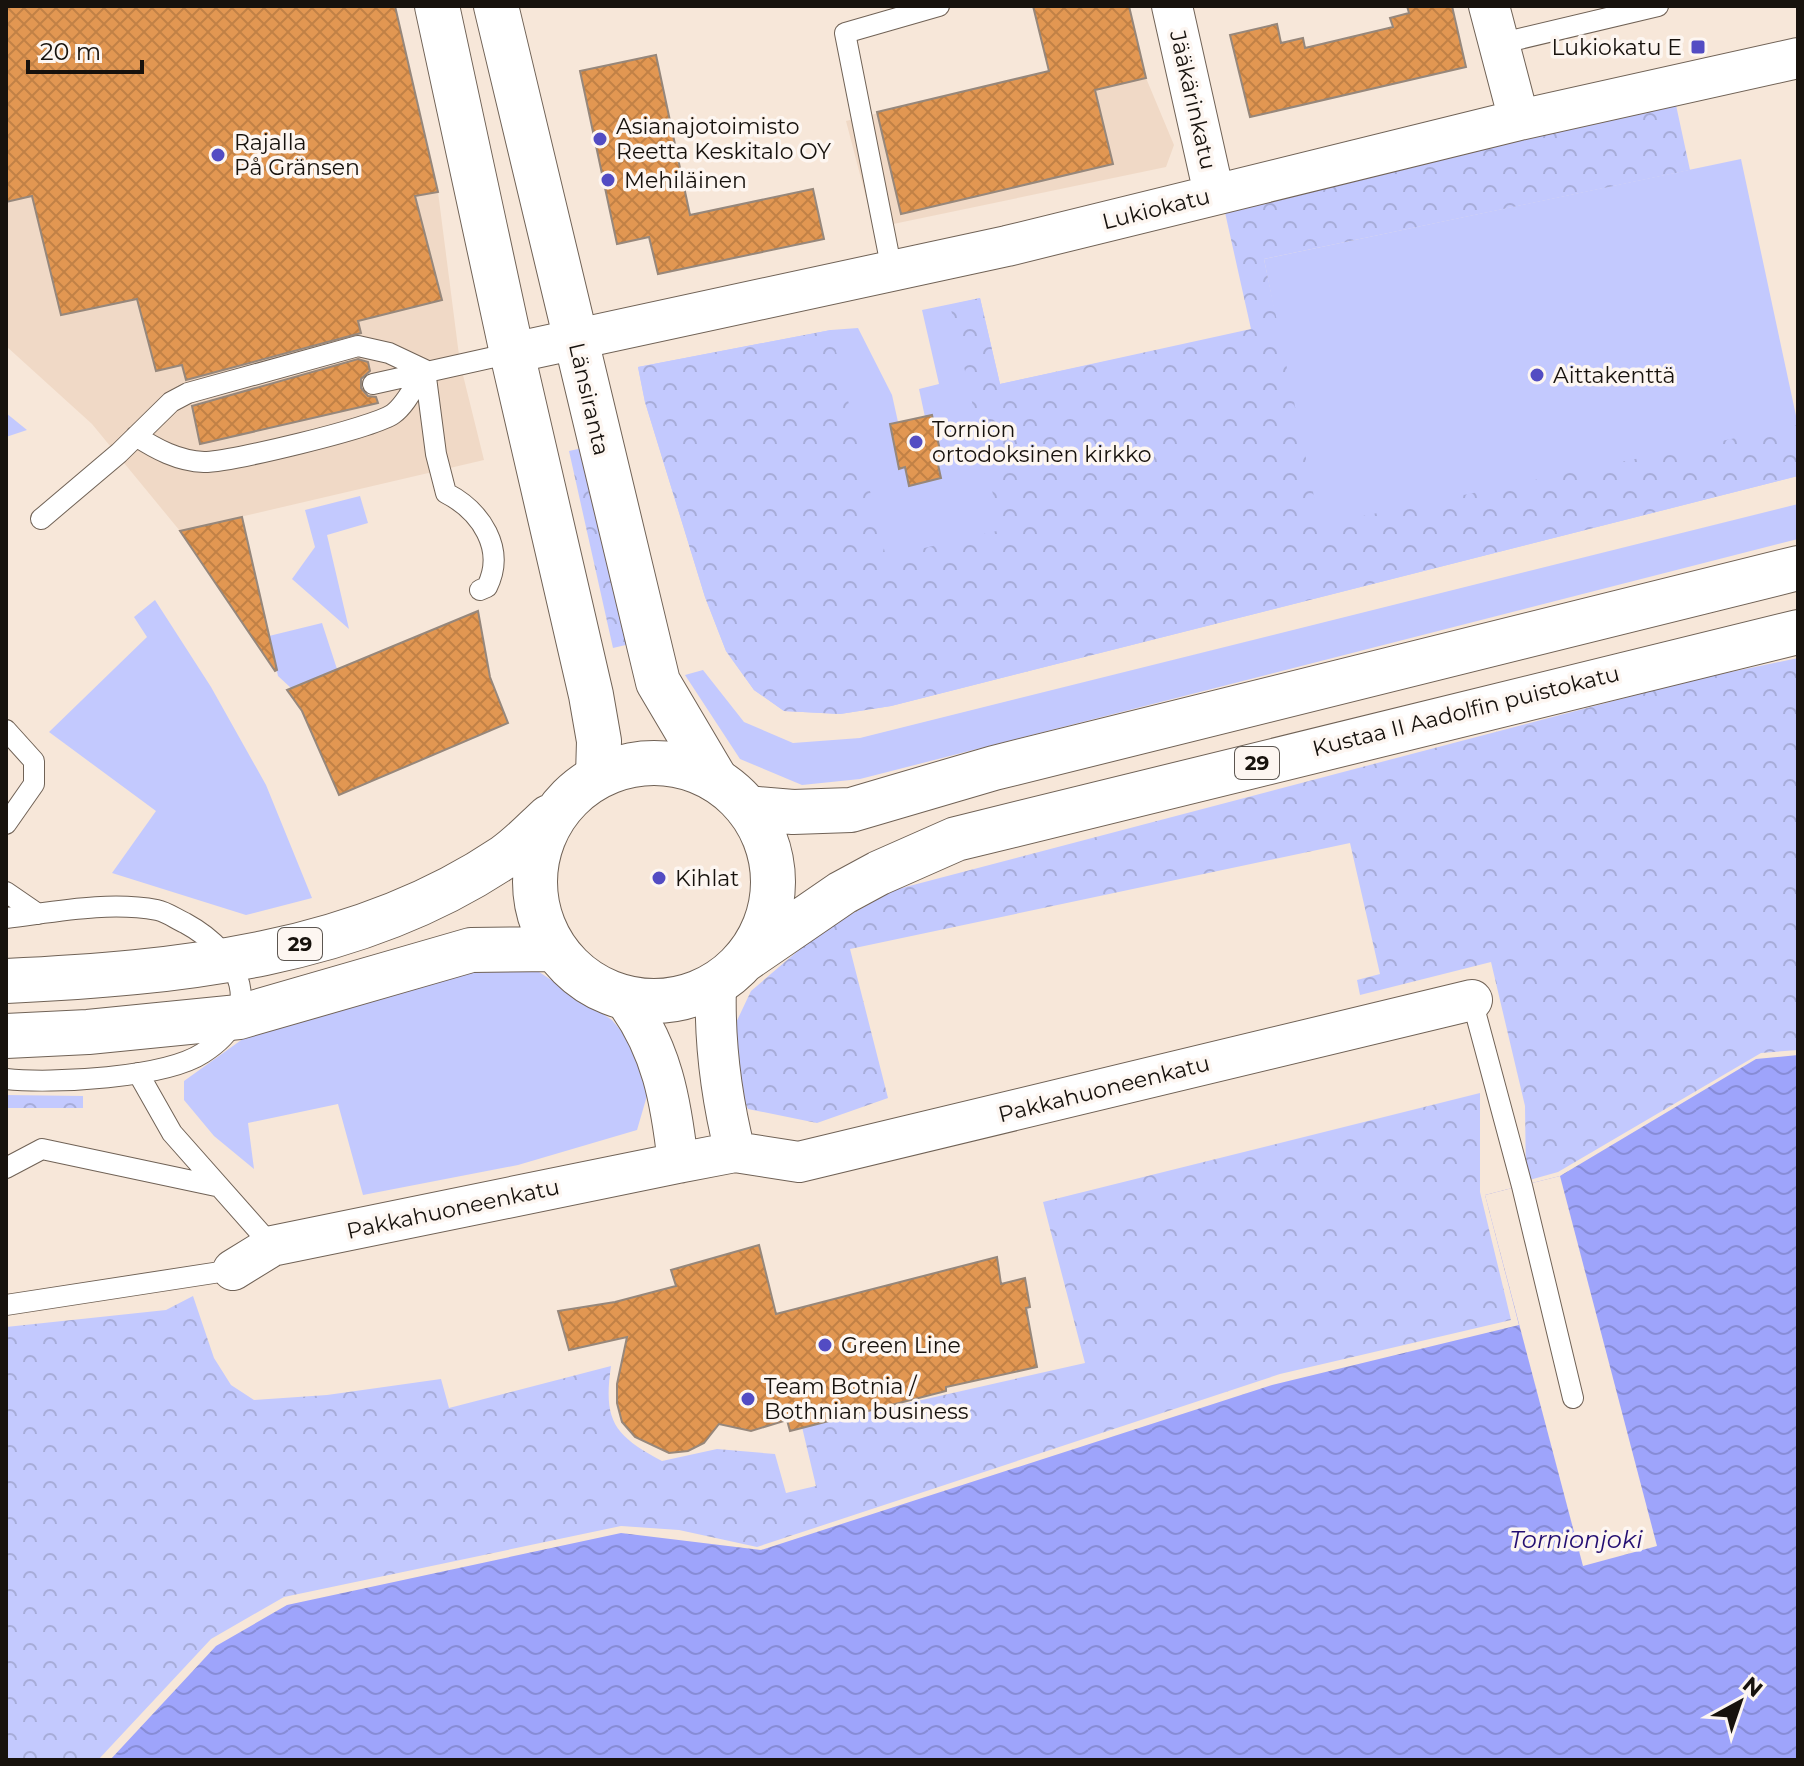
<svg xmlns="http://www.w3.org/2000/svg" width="1804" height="1766" font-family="Montserrat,sans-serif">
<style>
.built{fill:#f0d9c6}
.grass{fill:#c3c9fe}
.park{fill:url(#park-crowns)}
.water{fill:url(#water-waves)}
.pier{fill:#f7e7d9}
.building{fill:url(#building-cross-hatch);stroke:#96877b;stroke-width:2}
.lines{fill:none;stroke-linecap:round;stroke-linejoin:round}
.service-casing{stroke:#706256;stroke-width:22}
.minor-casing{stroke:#706256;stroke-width:42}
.tertiary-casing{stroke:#706256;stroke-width:46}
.trunk-casing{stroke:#706256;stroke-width:46}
.service{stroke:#fff;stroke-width:20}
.minor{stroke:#fff;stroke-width:40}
.tertiary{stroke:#fff;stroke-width:44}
.trunk{stroke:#fff;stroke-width:44}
.poi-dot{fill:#534cc3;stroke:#fdf6f1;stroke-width:3}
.labels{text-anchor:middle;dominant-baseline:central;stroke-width:7;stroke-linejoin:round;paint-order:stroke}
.shield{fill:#fdf6f1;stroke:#5c5651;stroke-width:2}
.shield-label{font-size:20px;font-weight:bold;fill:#17120d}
.poi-label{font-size:22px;fill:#17120d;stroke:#fdf6f1;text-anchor:start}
.street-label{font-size:22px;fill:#17120d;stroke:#fdf6f1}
.water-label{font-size:24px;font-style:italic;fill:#230e72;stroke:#fdf6f1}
</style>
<defs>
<pattern id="park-crowns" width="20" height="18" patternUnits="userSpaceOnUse" patternTransform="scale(2)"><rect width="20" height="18" fill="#c3c9fe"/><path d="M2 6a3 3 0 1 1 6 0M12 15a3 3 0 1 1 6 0" fill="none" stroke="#a7acd8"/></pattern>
<pattern id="water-waves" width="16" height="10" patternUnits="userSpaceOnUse" patternTransform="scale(2)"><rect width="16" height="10" fill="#9ea4fb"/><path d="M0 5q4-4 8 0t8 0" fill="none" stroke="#878cd6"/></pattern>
<pattern id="building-cross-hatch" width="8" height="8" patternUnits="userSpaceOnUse" patternTransform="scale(2)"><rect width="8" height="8" fill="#e29752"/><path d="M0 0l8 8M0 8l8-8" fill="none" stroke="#c18146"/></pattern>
</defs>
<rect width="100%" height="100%" fill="#f7e7d9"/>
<!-- built -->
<path class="built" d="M6,6H395L438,192L460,363L484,460L180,531L92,424L6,346Z
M1049,71L1146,78L1174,145L1166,167L874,228L846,121Z"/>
<!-- grass -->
<path class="grass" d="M1741,159L1798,425V476L891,706L840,714L784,711L754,690L726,651L705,597L645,402L638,367L831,330L858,328L892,395L898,422L890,425L899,468L905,467L909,485L940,478L937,460L941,459L925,417L919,389L939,384L922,310L980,298L1000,384L1277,325L1264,259Z
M6,413L27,430L6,437Z
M360,496L368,523L327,535L349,629L292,579L315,547L305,510Z
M1798,504V539L860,779L802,785L740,759L685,675L703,670L744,722L793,743L860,738Z
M155,600L211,687L266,785L312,898L246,915L112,873L156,811L49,732L147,637L134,617Z
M322,623L337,669L291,688L278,676L269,636Z
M493,963L530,966L612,1020L633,1045L651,1082L637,1130L518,1165L363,1195L338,1104L248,1123L254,1169L214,1136L184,1100V1081L258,1028Z"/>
<!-- park -->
<path class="park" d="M1676,105L1690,170L1264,259L1320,525L1798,425V476L891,706L840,714L784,711L754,690L726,651L705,597L645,402L638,367L831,330L886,557L1001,530L950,305L980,298L1000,384L1251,329L1222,199Z
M587,447L630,644L613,648L569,451Z
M1798,658V1050L1761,1053L1558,1172L1526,1181L1525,1106L1491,962L1360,995L1357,980L1380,974L1350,843L850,949L888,1098L817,1123L748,1109L734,1078L733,1029L751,991L820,932L894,890L1697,679Z
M1480,1093V1192L1511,1320L1280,1374L757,1547L679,1530L621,1526L284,1597L211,1639L98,1760H6V1327L166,1310L193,1296L214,1358L231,1385L254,1400L327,1395L441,1379L449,1408L611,1366C603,1421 614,1435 662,1461L717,1449L775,1454L786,1493L816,1486L802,1427L1085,1363L1043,1202Z
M6,1095L83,1096V1108H6Z"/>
<!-- water -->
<path class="water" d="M1798,1055V1760H110L216,1646L287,1605L621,1533L761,1550L1272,1385L1519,1325L1485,1195L1560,1176L1756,1059Z"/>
<!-- pier -->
<path class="pier" d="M1560,1176L1657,1546L1583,1566L1485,1195Z"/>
<!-- building -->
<path class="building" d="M6,6H395L438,192L415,196L442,300L358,321L361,333L186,380L182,365L156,371L137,299L61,315L32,196L6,202Z
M1033,6H1129L1146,78L1095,90L1113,164L901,214L877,112L1049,71Z
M1407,6H1452L1466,67L1250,117L1230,35L1277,24L1281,43L1303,38L1305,48L1393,27L1390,18L1409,13Z
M656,55L690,215L813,189L824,239L658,274L649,237L617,244L580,71Z
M358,359L368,362L370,371L361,379V388L368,396L376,397L378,403L200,444L192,406Z
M932,415L942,459L937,460L941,478L909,486L905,467L899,469L890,424Z
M242,517L277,670L275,671L180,531Z
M478,611L490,677L508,723L339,795L302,711L287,690Z
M759,1245L776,1314L997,1257L1001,1284L1025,1278L1030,1307L1026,1308L1037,1367L946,1387V1391L790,1431L787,1420L751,1431L719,1424L704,1443L688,1451L669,1453L635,1437L622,1422L617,1403V1384L627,1337L569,1350L558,1311L615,1302L676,1286L671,1270Z"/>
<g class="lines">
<!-- service casing -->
<g class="service-casing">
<path id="service" d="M1498,44L1658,6
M892,271L845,33L939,6
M425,370L436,454L446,493C481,511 506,549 487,587L480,590
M373,384L512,353
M136,436C156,449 178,461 204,462C230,462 373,428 393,414C406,405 416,383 425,370
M41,519L119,453L171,402L188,393L358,346L389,353L425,370
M6,730L34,761V784L6,824
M6,892L38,914
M6,918C55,912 108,901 157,910C167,912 176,919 185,923C242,954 267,1012 203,1053C165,1078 52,1084 6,1079
M1472,1000L1522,1186L1573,1398
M138,1073L172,1133L272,1246
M6,1168L42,1149L216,1186
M6,1305L233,1270"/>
</g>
<!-- minor casing -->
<g class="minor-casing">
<path id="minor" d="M1172,6L1214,194
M1489,6L1519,120
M512,353L1007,246L1519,120L1798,58
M716,984C714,1042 721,1096 735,1152
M624,998C662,1048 671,1101 678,1163
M233,1270L272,1246L678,1163L735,1152L799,1162L1472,1000"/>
</g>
<!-- tertiary casing -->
<g class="tertiary-casing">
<path id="tertiary" d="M437,6L512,353L591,695L599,741L598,776
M496,6L658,682L716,780"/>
</g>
<!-- trunk casing -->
<g class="trunk-casing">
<path id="trunk" d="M535 882a119 119 0 1 1 238 0a119 119 0 1 1-238 0Z
M747,808L793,812L851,810L994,768L1798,568
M743,961L842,893L879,873L956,839L1798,632
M6,981C177,973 357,956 504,857C520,846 535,830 549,817
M6,1036L88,1032L239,1017L471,950L555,949"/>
</g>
<!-- service -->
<use href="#service" class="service"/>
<!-- minor -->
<use href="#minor" class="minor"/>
<!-- tertiary -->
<use href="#tertiary" class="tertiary"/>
<!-- trunk -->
<use href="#trunk" class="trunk"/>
</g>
<!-- markers -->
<g class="poi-dot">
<rect x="1690" y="39" width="16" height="16" rx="4"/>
<circle cx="600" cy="139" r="8"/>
<circle cx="218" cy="155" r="8"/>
<circle cx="608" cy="180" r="8"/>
<circle cx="1537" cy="375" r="8"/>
<circle cx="916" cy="442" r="8"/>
<circle cx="659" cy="878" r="8"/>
<circle cx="825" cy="1345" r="8"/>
<circle cx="748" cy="1399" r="8"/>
</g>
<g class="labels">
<!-- shield labels -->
<g class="shield">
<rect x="1235" y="747" width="44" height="32" rx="6"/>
<rect x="278" y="928" width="44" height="32" rx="6"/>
</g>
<g class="shield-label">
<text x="1257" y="763">29</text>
<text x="300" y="944">29</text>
</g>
<!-- poi labels -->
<g class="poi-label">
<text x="1682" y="47" text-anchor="end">Lukiokatu E</text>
<text x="616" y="126">Asianajotoimisto<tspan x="616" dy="25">Reetta Keskitalo OY</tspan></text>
<text x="234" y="142">Rajalla<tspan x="234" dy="25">På Gränsen</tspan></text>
<text x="624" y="180">Mehiläinen</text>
<text x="1553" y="375">Aittakenttä</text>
<text x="932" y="429">Tornion<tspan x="932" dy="25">ortodoksinen kirkko</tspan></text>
<text x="675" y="878">Kihlat</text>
<text x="841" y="1345">Green Line</text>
<text x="764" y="1386">Team Botnia /<tspan x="764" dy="25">Bothnian business</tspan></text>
</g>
<!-- street labels -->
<g class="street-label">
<text transform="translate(1193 100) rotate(77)">Jääkärinkatu</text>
<text transform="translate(1156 209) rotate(-14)">Lukiokatu</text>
<text transform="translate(589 399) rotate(77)">Länsiranta</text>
<text transform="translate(1466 711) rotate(-14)">Kustaa II Aadolfin puistokatu</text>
<text transform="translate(1104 1089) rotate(-14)">Pakkahuoneenkatu</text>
<text transform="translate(453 1209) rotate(-12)">Pakkahuoneenkatu</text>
</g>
<!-- water labels -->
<g class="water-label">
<text x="1576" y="1539">Tornionjoki</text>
</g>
</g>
<!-- border -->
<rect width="1804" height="1766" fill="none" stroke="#17120d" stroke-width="16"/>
<!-- north arrow -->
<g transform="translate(1740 1702) rotate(40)" stroke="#fdf6f1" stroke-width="6" paint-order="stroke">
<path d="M0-6L14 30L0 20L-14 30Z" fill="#17120d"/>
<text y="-12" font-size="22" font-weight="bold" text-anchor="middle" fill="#17120d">N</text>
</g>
<!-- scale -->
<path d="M28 60v12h114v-12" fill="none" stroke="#17120d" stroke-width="4"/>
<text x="40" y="60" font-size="24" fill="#17120d" stroke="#fdf6f1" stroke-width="6" paint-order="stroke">20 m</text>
</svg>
